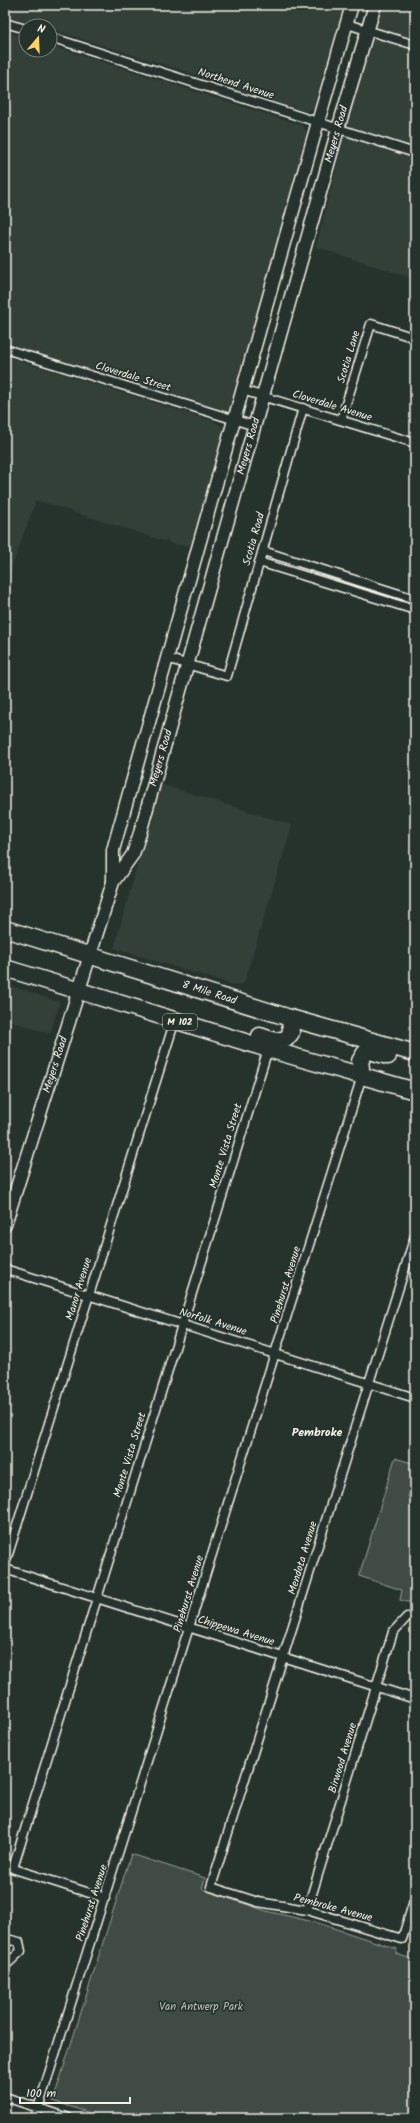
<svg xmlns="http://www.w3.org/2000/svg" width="420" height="2123" font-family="Kalam,sans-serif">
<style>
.built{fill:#333f39}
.green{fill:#414b45;stroke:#9a9e96}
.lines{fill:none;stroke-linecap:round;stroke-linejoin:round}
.street-casing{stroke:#f4f1e8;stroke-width:11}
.secondary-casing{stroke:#f4f1e8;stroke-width:15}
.highway-casing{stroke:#f4f1e8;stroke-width:19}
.street{stroke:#26332d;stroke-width:8}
.secondary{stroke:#26332d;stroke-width:12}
.highway{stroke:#26332d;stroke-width:16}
.labels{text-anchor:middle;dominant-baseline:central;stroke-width:3.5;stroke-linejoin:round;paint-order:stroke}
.shield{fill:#26332d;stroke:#b6b8b0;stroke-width:1}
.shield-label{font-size:10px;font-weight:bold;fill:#f4f1e8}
.street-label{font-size:11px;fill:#f4f1e8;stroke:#26332d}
.park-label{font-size:11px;fill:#bebfb7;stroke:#26332d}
.neighbourhood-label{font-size:12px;font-weight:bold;fill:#f4f1e8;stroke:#26332d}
</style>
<rect width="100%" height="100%" fill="#26332d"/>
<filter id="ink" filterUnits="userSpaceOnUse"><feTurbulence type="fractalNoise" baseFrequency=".025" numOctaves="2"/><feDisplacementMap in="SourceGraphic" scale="8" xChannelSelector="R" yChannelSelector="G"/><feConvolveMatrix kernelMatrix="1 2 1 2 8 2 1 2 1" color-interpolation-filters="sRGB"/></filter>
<g filter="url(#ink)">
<!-- built -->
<path class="built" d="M5,5H347L316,109L305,111L280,105L206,78L50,29V26H39L5,16Z
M382,5H415V279L316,247L349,116Z
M5,31L26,38V50H50V45L304,126L307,134L303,153L232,407L228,412L5,344Z
M5,356L213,421L225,428L193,546L178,545L170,543L167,539L164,541L36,500L5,586Z
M160,784L292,825L244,983L236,986L114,948Z
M5,984L60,1002L50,1034L5,1019Z"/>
<!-- green -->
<path class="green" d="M395,1458L415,1464V1476L408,1497L415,1500V1604L400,1600L402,1590L359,1576Z
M131,1854L205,1878L202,1889L266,1911L318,1923L397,1949L396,1954L415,1960V2118H105L53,2101Z"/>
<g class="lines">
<!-- street casing -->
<g class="street-casing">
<path id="street" d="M5,23L26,29
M347,24L415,45
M50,37L415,153
M5,349L255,426
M242,390L415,443
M341,420L371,324L415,338
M263,551L415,599
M259,562L415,610
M166,658L227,676L303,408
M415,1236L211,1887L258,1902L307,1910L402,1939L415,1898
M5,1269L415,1398
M5,1564L175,1020
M5,1569L415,1699
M5,1866L105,1898
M13,1868L268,1049
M307,1910L393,1632L407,1617
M5,1944L11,1940L19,1942L21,1951L5,1966
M5,2097L69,2118
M35,2118L362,1076"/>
</g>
<!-- secondary casing -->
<g class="secondary-casing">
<g id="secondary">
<path d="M113,882V850L318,122L352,5"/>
<path id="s1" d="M5,1225L113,882L133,854L140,833L338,129L375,5"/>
</g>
</g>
<!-- highway casing -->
<g class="highway-casing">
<g id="highway">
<path id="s2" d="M5,929L290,1018L415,1053"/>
<path d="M5,968L268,1049L415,1091"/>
<path d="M260,1036L275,1041L286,1039L291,1033L290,1018"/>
<path d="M362,1076L360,1061L365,1053L370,1051L388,1056"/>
</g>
</g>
<!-- street -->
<use href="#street" class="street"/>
<!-- secondary -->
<use href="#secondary" class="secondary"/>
<!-- highway -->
<use href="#highway" class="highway"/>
</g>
</g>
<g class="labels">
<!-- shield labels -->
<rect class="shield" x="163" y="1014" width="34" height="16" rx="3"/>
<g class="shield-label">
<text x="180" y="1022">M 102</text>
</g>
<!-- street labels -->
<g class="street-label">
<text transform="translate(236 84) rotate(18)">Northend Avenue</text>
<text stroke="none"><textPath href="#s1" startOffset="1142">Meyers Road</textPath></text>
<text transform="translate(349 357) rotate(-73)">Scotia Lane</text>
<text transform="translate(133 377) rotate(17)">Cloverdale Street</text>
<text transform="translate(332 406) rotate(17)">Cloverdale Avenue</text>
<text stroke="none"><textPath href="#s1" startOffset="818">Meyers Road</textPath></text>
<text transform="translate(254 539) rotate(-74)">Scotia Road</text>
<text stroke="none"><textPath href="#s1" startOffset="494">Meyers Road</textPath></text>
<text stroke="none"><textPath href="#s2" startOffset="214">8 Mile Road</textPath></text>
<text stroke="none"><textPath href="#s1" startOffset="168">Meyers Road</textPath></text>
<text transform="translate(226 1146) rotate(-73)">Monte Vista Street</text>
<text transform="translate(286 1285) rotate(-73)">Pinehurst Avenue</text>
<text transform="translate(79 1289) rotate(-73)">Manor Avenue</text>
<text transform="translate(213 1322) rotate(17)">Norfolk Avenue</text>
<text transform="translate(130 1455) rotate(-73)">Monte Vista Street</text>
<text transform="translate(303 1558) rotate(-73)">Mendota Avenue</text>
<text transform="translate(189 1594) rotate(-73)">Pinehurst Avenue</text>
<text transform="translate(236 1631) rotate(17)">Chippewa Avenue</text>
<text transform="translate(343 1758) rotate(-73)">Birwood Avenue</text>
<text transform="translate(92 1903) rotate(-72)">Pinehurst Avenue</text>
<text transform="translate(333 1908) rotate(15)">Pembroke Avenue</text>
</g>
<!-- park labels -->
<g class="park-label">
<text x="201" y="2007">Van Antwerp Park</text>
</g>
<!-- neighbourhood labels -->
<g class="neighbourhood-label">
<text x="317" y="1432">Pembroke</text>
</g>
</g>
<!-- margin -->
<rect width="420" height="2123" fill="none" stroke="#26332d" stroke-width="20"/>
<rect x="10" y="10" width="400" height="2103" fill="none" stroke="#f4f1e8" stroke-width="1.5" filter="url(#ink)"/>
<!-- north arrow -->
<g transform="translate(38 38) rotate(19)"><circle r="19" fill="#26332d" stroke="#787f78"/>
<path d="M0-3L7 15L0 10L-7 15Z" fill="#ffd166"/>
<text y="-6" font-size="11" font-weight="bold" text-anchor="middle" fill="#f4f1e8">N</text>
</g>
<!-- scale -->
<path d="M20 2097v6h110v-6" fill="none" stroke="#f4f1e8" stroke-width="2"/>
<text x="26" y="2097" font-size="12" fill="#f4f1e8" stroke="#26332d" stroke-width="3" paint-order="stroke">100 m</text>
</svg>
